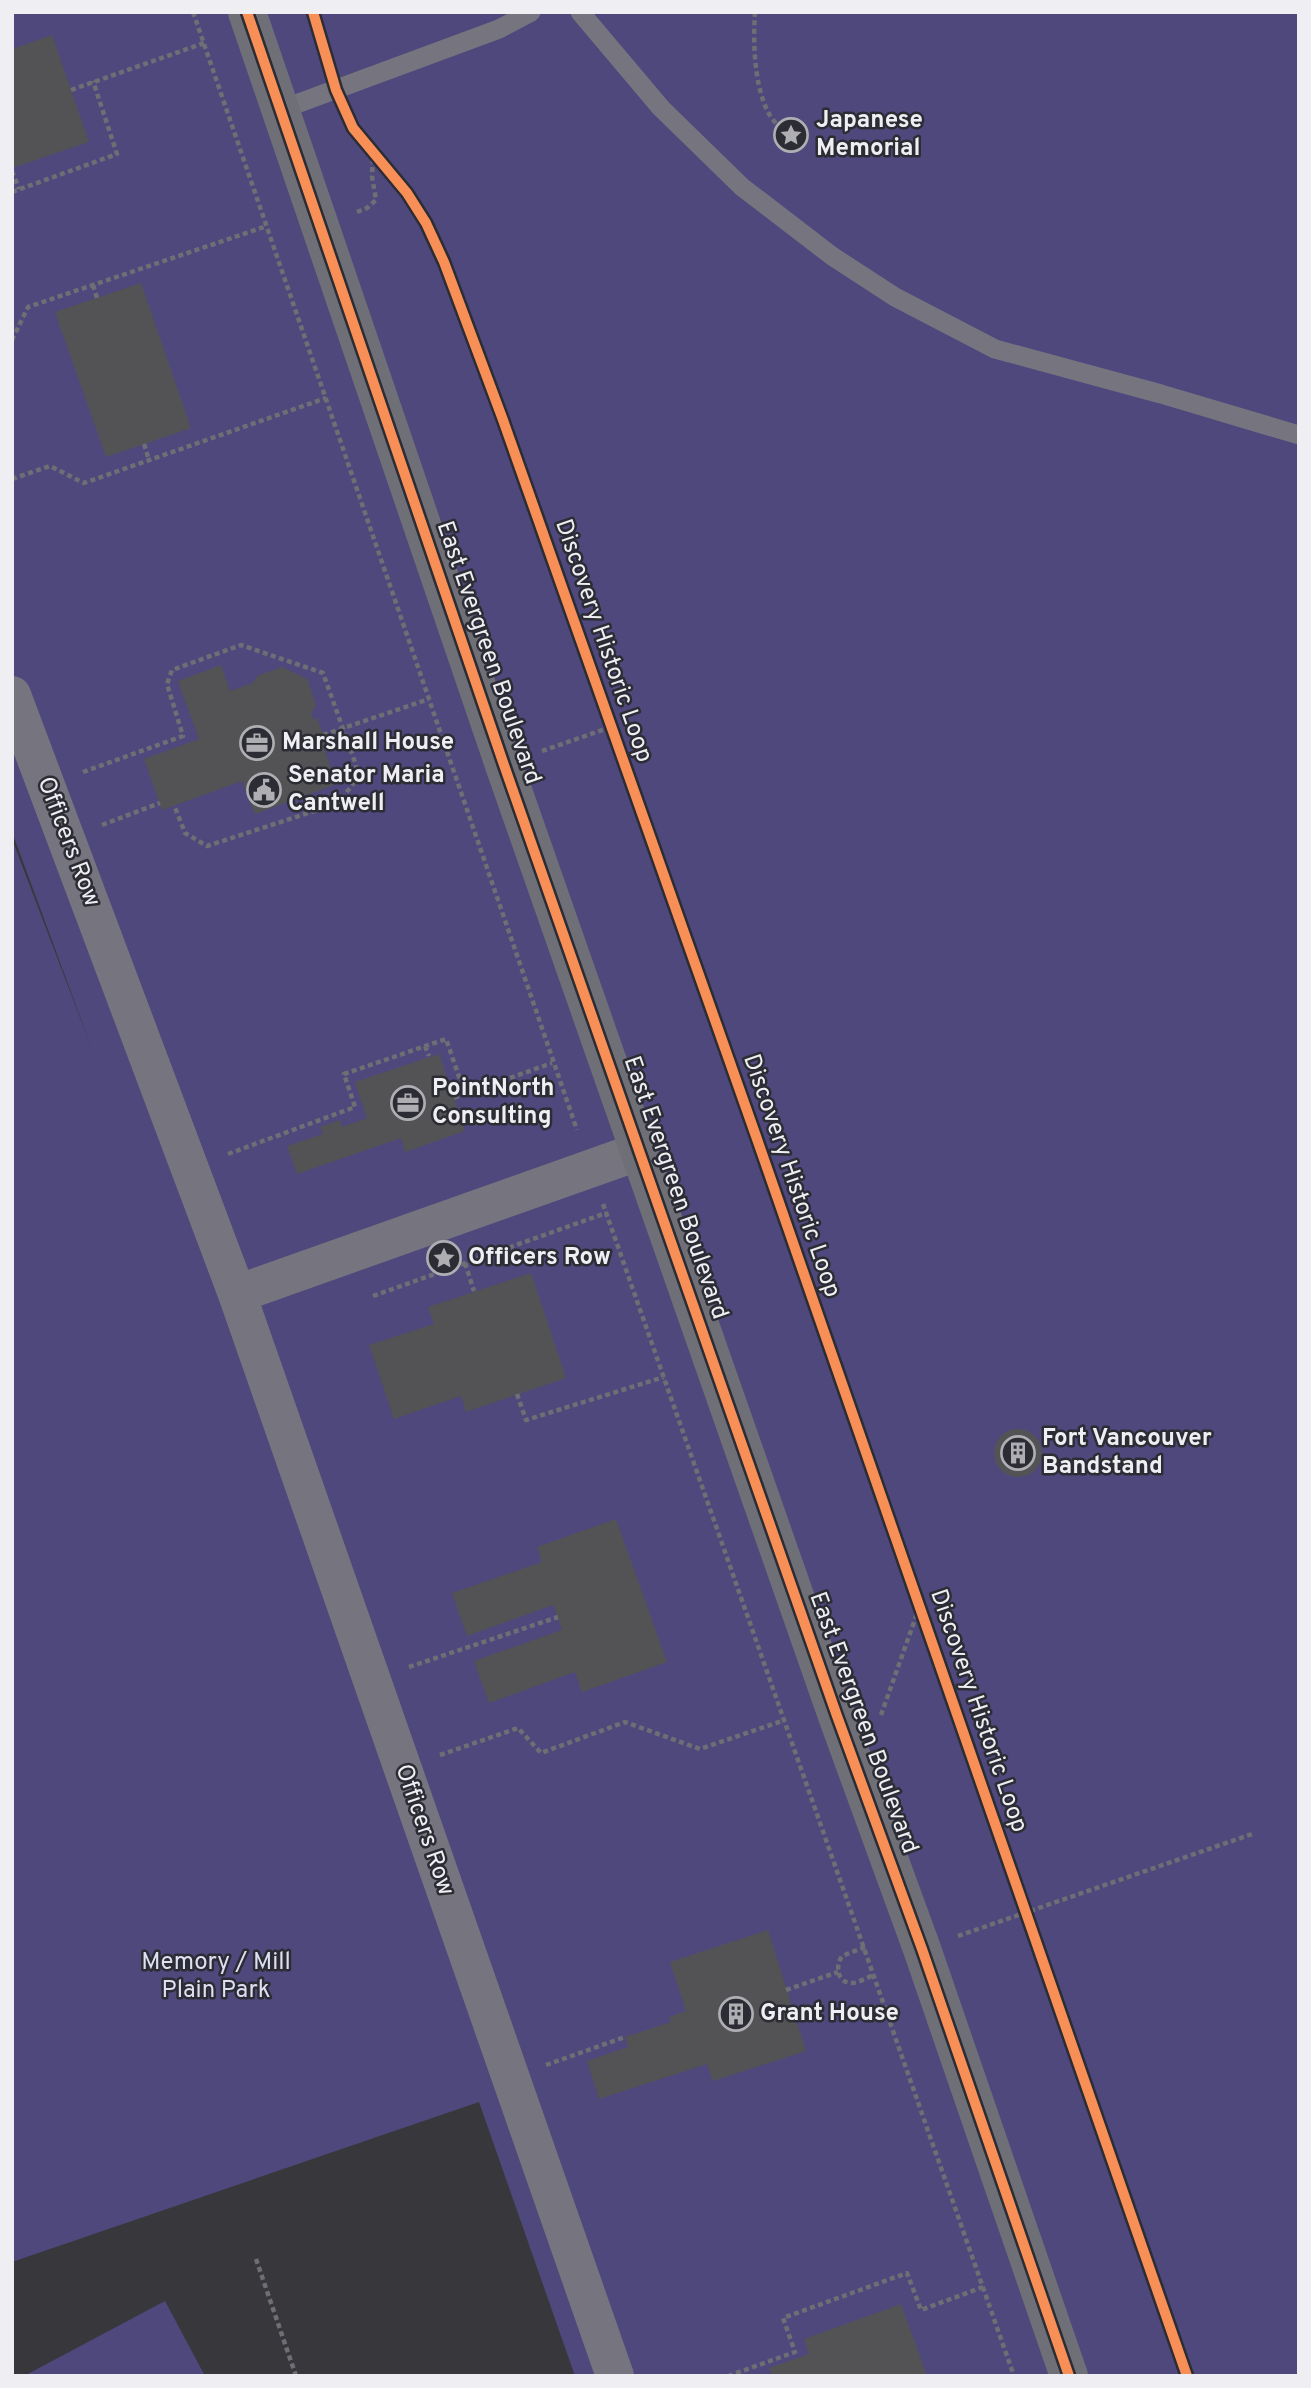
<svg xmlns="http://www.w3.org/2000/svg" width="1311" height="2388" font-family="Overpass,sans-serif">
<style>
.green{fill:#4e487c}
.building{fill:#535356}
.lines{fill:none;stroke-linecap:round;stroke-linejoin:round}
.path{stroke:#6f6e75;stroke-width:4.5;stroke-dasharray:5 3.5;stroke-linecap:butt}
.lane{stroke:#76757f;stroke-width:19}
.street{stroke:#76757f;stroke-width:38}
.secondary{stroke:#6f6f78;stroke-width:38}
.cycleway-casing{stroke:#2c2c34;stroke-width:15}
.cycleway{stroke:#f78f57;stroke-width:10}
.labels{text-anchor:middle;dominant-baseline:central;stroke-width:5;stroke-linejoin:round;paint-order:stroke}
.poi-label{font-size:24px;font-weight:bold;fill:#eeeef3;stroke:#2c2c34;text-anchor:start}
.street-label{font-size:24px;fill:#eeeef3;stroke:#2c2c34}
.park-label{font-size:24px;fill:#dfdff4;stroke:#2c2c34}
</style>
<rect width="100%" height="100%" fill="#38383c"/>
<!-- green -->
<path class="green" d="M12,12H1299V2376H575L479,2102L12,2262V839L92,1049L12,832Z
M165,2301L205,2376H24Z"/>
<!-- building -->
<path class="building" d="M52,35L89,142L12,168V49Z
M141,283L191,428L106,457L55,312Z
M221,665L230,691L253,683L257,676L282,667L307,679L316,704L311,714L313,719L317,718L328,748L324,749L337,784L255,814L242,781L162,810L144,759L199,739L178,681Z
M439,1054L465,1131L405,1152L401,1138L297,1174L287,1146L323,1134L320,1127L340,1120L342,1127L367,1118L355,1082Z
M531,1273L566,1378L466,1412L461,1396L394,1419L369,1345L434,1324L428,1307Z
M994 1453a24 24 0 1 1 48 0a24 24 0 1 1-48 0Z
M616,1519L667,1662L582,1692L575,1672L489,1703L474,1661L562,1630L553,1605L467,1636L452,1593L542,1562L537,1547Z
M768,1930L806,2051L713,2081L707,2064L599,2099L587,2061L628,2047L625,2037L671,2022L669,2017L686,2011L670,1962Z
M901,2304L927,2376H772L769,2368L809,2354L804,2339Z"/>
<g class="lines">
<!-- path -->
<path class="path" d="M193,12L577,1130
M313,12L328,62
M755,12C753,43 754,82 767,110C770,117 776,123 780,129
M71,90L204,43
M347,116L353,128L407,193L426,223L444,262L503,420L757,1139L1187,2376
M12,171L19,189
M12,192L117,154L93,81
M357,212L367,208L376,200L372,176L373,155
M93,285L97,298
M12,340L28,307L267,226
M144,444L149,460
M12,479L50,466L84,483L326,398
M323,735L429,699
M542,751L611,727
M83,772L183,736L167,684L172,670L241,645L323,673L356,765L357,778L339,803L207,846L185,833L174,805
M102,825L160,803
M425,1046L429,1056
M454,1098L552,1063
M228,1154L355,1107L344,1074L446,1039L465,1094
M603,1204L1014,2376
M465,1263L474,1291
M373,1296L606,1213
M517,1394L526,1420L664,1377
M409,1667L558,1617
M881,1715L919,1608
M440,1755L518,1728L541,1753L625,1722L700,1749L785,1720
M958,1936L1255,1833
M865,1947L842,1956C835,1966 837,1983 852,1983C858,1983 868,1977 874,1975
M786,1990L838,1972
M546,2065L625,2037
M256,2259L296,2376
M728,2376L795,2352L783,2318L907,2273L921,2310L983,2287"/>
<!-- lane -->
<path class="lane" d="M580,12L661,108L742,187L832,256L895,297L995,349L1161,394L1299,435
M280,110L499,29L531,12"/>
<!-- street -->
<path class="street" d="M12,695L237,1294L615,2376
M237,1294L640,1151"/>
<!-- secondary -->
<path class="secondary" d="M247,12L504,765L837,1716L922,1949L1069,2376"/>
<!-- cycleway casing -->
<g class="cycleway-casing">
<path id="cycleway" d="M247,12L504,765L837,1716L922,1949L1069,2376
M313,12L336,90L353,128L407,193L426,223L444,262L503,420L757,1139L1187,2376"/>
</g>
<!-- cycleway -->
<use href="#cycleway" class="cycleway"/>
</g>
<!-- icons -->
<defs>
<g id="sight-ring" transform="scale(1.75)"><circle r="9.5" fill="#2c2c34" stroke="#aeaeb3" stroke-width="1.5"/><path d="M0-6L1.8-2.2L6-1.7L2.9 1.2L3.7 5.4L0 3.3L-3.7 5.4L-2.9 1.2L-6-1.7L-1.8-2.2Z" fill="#aeaeb3"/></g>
<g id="office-ring" transform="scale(1.75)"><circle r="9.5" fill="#2c2c34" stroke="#aeaeb3" stroke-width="1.5"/><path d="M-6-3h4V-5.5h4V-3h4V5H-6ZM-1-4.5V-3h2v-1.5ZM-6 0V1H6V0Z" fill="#aeaeb3"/></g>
<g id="civic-ring" transform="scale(1.75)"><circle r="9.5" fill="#2c2c34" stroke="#aeaeb3" stroke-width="1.5"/><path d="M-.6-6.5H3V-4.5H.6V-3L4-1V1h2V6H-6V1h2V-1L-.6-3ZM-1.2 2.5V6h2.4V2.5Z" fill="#aeaeb3"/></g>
<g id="building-ring" transform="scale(1.75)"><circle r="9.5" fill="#2c2c34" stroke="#aeaeb3" stroke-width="1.5"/><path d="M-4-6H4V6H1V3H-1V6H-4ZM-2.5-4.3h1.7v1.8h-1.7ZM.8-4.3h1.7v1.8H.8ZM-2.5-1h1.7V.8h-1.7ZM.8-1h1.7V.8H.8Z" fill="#aeaeb3"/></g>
</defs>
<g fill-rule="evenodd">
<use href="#sight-ring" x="791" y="135"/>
<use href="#office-ring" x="257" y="743"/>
<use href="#civic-ring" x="264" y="790"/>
<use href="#office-ring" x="408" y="1103"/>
<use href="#sight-ring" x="444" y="1258"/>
<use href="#building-ring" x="1018" y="1453"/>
<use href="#building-ring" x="736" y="2014"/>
</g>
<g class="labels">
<!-- poi labels -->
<g class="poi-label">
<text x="816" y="121">Japanese<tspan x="816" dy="28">Memorial</tspan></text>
<text x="282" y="743">Marshall House</text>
<text x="288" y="776">Senator Maria<tspan x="288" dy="28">Cantwell</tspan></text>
<text x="432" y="1089">PointNorth<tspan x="432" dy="28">Consulting</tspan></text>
<text x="468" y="1258">Officers Row</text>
<text x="1042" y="1439">Fort Vancouver<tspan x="1042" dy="28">Bandstand</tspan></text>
<text x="760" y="2014">Grant House</text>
</g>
<!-- street labels -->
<g class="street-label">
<text transform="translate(603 641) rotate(71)">Discovery Historic Loop</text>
<text transform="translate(488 653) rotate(71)">East Evergreen Boulevard</text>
<text transform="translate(68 842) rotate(69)">Officers Row</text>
<text transform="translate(791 1176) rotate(71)">Discovery Historic Loop</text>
<text transform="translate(675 1188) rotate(71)">East Evergreen Boulevard</text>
<text transform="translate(978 1711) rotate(71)">Discovery Historic Loop</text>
<text transform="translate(863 1723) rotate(70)">East Evergreen Boulevard</text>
<text transform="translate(424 1830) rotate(71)">Officers Row</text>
</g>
<!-- park labels -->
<g class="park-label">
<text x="216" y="1963">Memory / Mill<tspan x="216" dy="28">Plain Park</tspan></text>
</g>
</g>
<!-- border -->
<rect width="1311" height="2388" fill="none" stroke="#eeeef3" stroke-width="28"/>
</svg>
